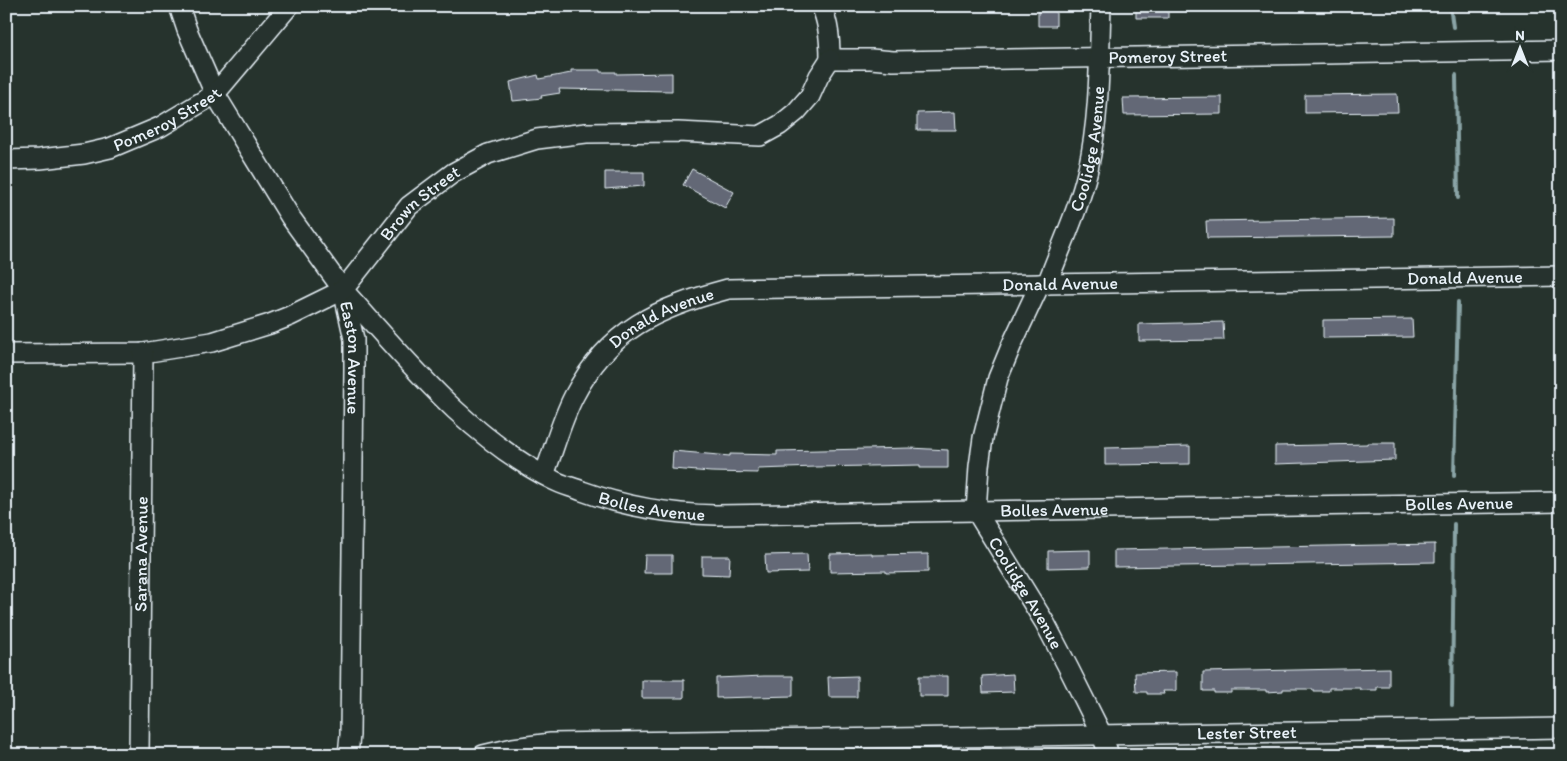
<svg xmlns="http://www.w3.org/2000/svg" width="1567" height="761" font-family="Itim,sans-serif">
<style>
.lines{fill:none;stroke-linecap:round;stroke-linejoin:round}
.stream{stroke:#8aa4a6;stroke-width:4}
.building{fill:#636876;stroke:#e8f1f8}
.minor-casing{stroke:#e8f1f8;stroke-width:22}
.minor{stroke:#26332d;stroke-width:19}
.labels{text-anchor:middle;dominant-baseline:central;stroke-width:5;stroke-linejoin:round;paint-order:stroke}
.street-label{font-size:18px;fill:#e8f1f8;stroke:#26332d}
</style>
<rect width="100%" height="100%" fill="#26332d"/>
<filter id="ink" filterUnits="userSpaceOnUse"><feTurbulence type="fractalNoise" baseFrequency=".02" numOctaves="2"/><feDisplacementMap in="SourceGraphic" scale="10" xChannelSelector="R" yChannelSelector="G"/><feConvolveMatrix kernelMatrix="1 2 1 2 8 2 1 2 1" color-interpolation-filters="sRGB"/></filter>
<g filter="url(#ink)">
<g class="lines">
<!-- stream -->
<path class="stream" d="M1450,6L1453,27
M1456,75L1458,198
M1454,476L1458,302
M1452,705L1454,524
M1450,755V751"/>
</g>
<!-- building -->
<path class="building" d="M1038,6H1056V26H1038Z
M1136,6H1168V18H1136Z
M571,70H600V72H616V74L672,73V91L559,89L560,93L541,96L542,98L513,101L510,82L538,75L539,79L571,73Z
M1397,94L1398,112L1305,113V95Z
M1222,97V114L1124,115L1123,98Z
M955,112L956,130H917V113Z
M692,169L734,192L725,208L683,185Z
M605,172H644V186L605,189Z
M1394,218V236L1207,238L1206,221Z
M1412,319L1413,337L1323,338V320Z
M1223,322L1224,340L1139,341V324Z
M1367,443H1395V460L1275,464V446L1367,444Z
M1190,446V464L1105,465V448Z
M910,448L948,450V468H920V465L816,467L758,469V473L711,472L672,469L673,451L730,456V454L777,455V451Z
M1435,544V562L1114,567V550Z
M1090,550V567L1048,568V551Z
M872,553V555L928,554V572L886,573V571L830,572V554Z
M807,554L808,572L766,573L765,555Z
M645,555H672V573H644Z
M702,556H730L729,575L702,574Z
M1389,668V687H1377V690H1360V688H1329V691H1313V689H1283V691L1266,692V690H1231V693H1214V691H1203V672Z
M1176,672V691H1163L1164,694H1147V692H1136L1135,673Z
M1013,674L1014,692L983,693L982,676Z
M764,676H793V696L716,698V678Z
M857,676V697H829L828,677Z
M919,676H948V696H919Z
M642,680H684V698H642Z"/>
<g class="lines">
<!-- minor casing -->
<g class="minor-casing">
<g id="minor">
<path id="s1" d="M179,6L187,30L215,94L291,218L343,290L354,339V369L350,735L348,755"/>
<path d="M821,6C829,23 830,41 830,59"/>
<path id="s2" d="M830,59H871L893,61L1561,50"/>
<path id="s3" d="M6,160L40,159L84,154L110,148L160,127L215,94L289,6"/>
<path id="s4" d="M1040,284L1012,344L998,378L983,438L979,466L976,511L1045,623L1069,669L1102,735L1109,755"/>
<path id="s5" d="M1047,284C1061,246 1079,209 1088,169C1100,116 1099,61 1101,6"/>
<path id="s6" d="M343,290C406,359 467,437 553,480C562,485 572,487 582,491C626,507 669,514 716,515L1561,502"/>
<path id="s7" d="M6,354L143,353L212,342L270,324L290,316L343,290L409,206L453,173L488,154L537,139L586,133L678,132L760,136L780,125L796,112L810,96L819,76L830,59"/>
<path id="s8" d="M544,475C554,449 561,421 574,396C609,329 657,308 728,289L1561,276"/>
<path id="s9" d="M139,755L143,353"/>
<path id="s10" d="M483,755L513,748L551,743L1561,728"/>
</g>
</g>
<!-- minor -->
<use href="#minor" class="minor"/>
</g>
</g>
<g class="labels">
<!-- street labels -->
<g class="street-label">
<text stroke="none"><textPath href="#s2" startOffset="338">Pomeroy Street</textPath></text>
<text stroke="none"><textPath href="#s3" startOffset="169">Pomeroy Street</textPath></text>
<text stroke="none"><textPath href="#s5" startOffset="142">Coolidge Avenue</textPath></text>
<text stroke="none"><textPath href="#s7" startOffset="465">Brown Street</textPath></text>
<text stroke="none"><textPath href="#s8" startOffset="1016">Donald Avenue</textPath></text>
<text stroke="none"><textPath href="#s8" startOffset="611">Donald Avenue</textPath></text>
<text stroke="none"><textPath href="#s8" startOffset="206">Donald Avenue</textPath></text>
<text stroke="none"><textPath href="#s1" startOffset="398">Easton Avenue</textPath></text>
<text stroke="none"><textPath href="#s6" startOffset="1196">Bolles Avenue</textPath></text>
<text stroke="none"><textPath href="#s6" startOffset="388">Bolles Avenue</textPath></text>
<text stroke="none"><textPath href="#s6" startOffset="791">Bolles Avenue</textPath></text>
<text stroke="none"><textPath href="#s9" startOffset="201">Sarana Avenue</textPath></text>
<text stroke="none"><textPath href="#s4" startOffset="334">Coolidge Avenue</textPath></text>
<text stroke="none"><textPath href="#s10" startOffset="765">Lester Street</textPath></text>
</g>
</g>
<!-- margin -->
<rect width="1567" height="761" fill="none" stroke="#26332d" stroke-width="25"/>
<rect x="12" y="12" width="1542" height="736" fill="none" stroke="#e8f1f8" stroke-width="2" filter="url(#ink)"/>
<!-- north arrow -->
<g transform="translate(1520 48)" stroke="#26332d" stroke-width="4" paint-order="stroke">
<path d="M0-4L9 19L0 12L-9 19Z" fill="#e8f1f8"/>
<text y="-8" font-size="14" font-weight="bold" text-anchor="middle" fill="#e8f1f8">N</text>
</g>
</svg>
